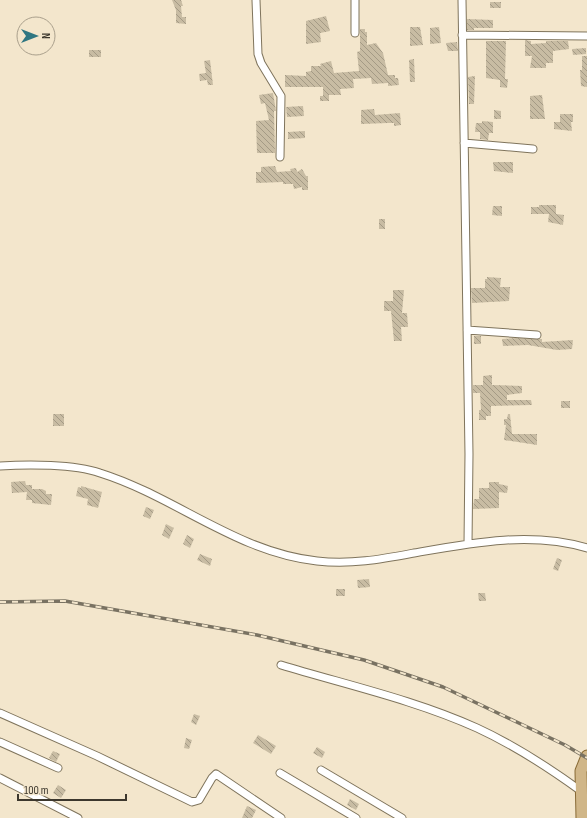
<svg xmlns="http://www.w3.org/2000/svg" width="587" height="818" font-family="'Sofia Sans Condensed',sans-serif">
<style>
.building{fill:url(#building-back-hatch)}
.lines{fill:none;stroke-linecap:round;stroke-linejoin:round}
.minor-casing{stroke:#7f745c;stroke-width:9}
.primary-casing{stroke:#886a35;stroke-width:13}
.minor{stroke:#fff;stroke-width:7}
.primary{stroke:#d0b688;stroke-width:11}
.rail-casing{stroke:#797262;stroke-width:3.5}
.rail{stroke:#f3e6cc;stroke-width:2;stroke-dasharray:6;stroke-linecap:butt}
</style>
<defs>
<pattern id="building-back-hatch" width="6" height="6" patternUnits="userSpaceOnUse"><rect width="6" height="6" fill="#c8bca3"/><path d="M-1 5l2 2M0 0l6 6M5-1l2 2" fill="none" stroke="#a49a85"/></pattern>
</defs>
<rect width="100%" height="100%" fill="#f3e6cc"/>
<!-- building -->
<path class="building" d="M172,0H181L183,6H181L182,17H186V24L176,23V10Z
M490,2H501V8H490Z
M326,16L330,31L320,33L321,42L306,44V21Z
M467,19L493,20V28H474V30H467Z
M410,27H420L423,45L410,46Z
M439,27L441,43L430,44V28Z
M360,29H365V32H367V45L376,43L383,53L388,75H395V78H398L399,85L388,86V83L372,84L371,78L353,79L354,88L340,89L341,95H329V101H320V96H323V87H285V75L306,76V72L311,71V66H321L320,64L331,61L334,73L359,71L357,52L360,51Z
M525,40L531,41V44L546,43V41H568L569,49L553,51V63H546V68H530L532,56H525Z
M486,41H506L505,79H508L507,88L500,87V80L486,78Z
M457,42L458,51H448L446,43Z
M586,48V54L573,55L572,49Z
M89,50H101V57H89Z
M582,56H587V87L581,86L580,70H582Z
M414,59L415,82H410L409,60Z
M210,60L213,85H208L207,80L200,81L199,74L206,73L204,61Z
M475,76L474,104H469L468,77Z
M273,93L276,111H274L275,153H257L256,121L269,120L265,103L261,104L259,95Z
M542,95L545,119H530V96Z
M303,106L304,116L287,117L286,107Z
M374,109L375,115L400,113L401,125L394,126V123H388L361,124V110Z
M494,110L501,111V119H494Z
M560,114H573V122H571L572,131L554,129V122H560Z
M482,121L493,122V133H489L488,140L480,139V132H475L476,123H482Z
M305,131V138L288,139V132Z
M493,162H513V173L494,171Z
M275,166L277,172L291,171L290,169L296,168L297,172L302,169L306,176H308V190H302V187L294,189L293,184H283V182L256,183V172H261V167Z
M539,205H556V214L564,215L563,225L548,222L549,214H531V207H539Z
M493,206H502V216L492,215Z
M379,219H385V229H379Z
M487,277L501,278L500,287H510L509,301L472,303L471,288H485V279H487Z
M393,290H404L402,313H407L408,327H401L402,341H394L391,311H384V301H393Z
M474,336H481V344H474Z
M516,338L542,339V342L573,340L572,349L557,350L528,345L503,346L502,339Z
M492,375V385L522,386V393L507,395V400H531L532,405L491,406V416H486V420H479V410H481L480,393H473V385H483V376Z
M561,401H570V408H561Z
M53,414H64V426H53Z
M508,414H510L512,434H537V445L504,440L506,425H504V419H507Z
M25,481L26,485H32V489H42L46,491V494H52L51,505L32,503V500H26L27,492L12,493L11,482Z
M489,482H499V484L508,486L507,493L499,492V508L473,509L474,499H479V488H489Z
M81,486L102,492L98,508L87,505L88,499L76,496L78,487L81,488Z
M146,507L154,510L150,519L143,516Z
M166,524L174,528L169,539L162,535Z
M187,535L194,539L190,548L183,544Z
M200,554L212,559L210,566L197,560Z
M557,558L562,560L558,571L553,569Z
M369,579L370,587L358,588L357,580Z
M336,589H345V596H336Z
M478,593H485L486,601H479Z
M194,714L200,716L196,725L191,722Z
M258,735L276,746L271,754L253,743Z
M186,738L192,740L189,749L184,748Z
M317,747L325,752L322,758L313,753Z
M53,751L60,754L56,762L49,758Z
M58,785L66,790L61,798L53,793Z
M350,799L359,804L356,810L347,805Z
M247,806L256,810L252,818H242Z"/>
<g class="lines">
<!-- minor casing -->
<g class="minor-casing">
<path id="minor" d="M256,0L258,54L261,63L281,96L280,157
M355,0V33
M462,0L469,454L468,544
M462,35L587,36
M464,143L533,149
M467,330L537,335
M0,466C28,464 74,464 100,473C176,497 236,552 317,561C351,565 382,559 414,553C470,543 531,531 587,548
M281,665C347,685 415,700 477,728C514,745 548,767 581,791
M0,713L97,756L192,802L199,800L212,778L216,774L281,818
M0,742L58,768
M321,770L402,818
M280,773L356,818
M0,778L78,818"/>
</g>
<!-- primary casing -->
<g class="primary-casing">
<path id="primary" d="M582,818L581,771L587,756"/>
</g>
<!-- minor -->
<use href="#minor" class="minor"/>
<!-- primary -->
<use href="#primary" class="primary"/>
<!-- rail casing -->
<g class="rail-casing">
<path id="rail" d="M0,602L65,601L257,635L364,660L443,687L565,745L587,758"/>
</g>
<!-- rail -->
<use href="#rail" class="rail"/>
</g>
<!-- north arrow -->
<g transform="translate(36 36) rotate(90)"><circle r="19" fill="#f3e6cc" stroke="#aaa08c"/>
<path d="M0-3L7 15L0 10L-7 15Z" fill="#2f7681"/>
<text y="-6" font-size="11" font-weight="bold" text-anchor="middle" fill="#3c372d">N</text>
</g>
<!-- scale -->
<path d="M18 794v6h108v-6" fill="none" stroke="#3c372d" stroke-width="2"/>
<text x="24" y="794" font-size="12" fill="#3c372d" stroke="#f3e6cc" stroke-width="3" paint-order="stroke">100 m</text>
</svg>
